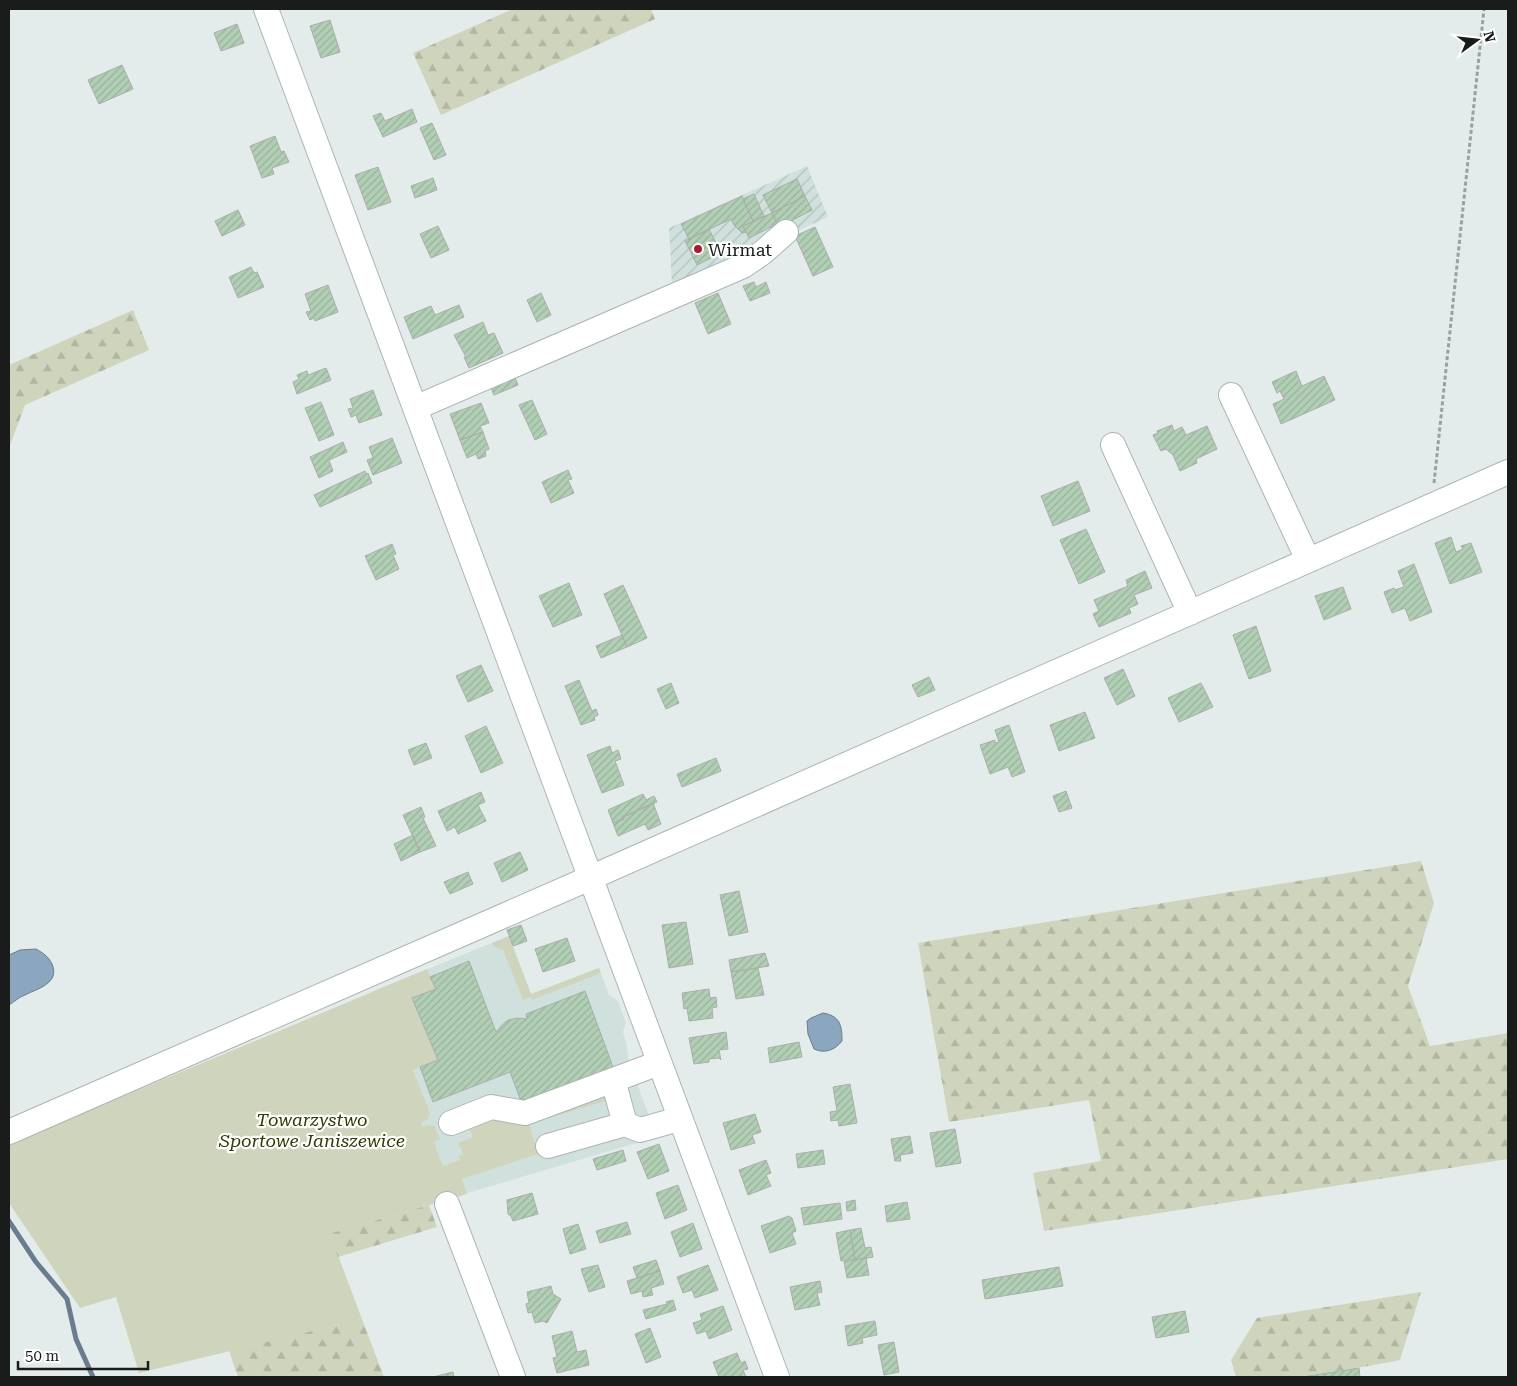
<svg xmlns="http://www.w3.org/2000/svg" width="1517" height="1386" font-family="'Roboto Serif',serif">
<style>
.built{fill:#d0e1dd}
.industrial{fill:url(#industrial-furrows)}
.green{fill:#cfd5bc}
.forest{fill:url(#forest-firs)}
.water{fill:#8ba6bf;stroke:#697d8e}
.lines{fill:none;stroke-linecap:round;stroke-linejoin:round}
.stream{stroke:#697d8e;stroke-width:5}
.building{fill:url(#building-hatch);stroke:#a9aea9}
.minor-casing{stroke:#adb5b3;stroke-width:26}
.path{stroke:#99a09f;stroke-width:3;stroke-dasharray:4 2.5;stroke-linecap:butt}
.minor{stroke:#fff;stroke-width:24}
.poi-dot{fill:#ad192d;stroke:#fff;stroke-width:2}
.labels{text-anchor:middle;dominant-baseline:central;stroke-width:4.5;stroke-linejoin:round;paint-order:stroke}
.poi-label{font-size:18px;fill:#191c1b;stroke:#fff;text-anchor:start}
.park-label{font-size:18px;font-style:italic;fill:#333a00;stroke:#fff}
</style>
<defs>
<pattern id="industrial-furrows" width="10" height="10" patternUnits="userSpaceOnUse" patternTransform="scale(1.25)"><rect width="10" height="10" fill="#d0e1dd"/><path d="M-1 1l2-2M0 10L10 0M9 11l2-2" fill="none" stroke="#b2c0bd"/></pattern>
<pattern id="forest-firs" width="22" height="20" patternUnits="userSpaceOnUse" patternTransform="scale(1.25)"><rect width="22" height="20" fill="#cfd5bc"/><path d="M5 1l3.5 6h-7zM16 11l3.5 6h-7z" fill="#b1b6a1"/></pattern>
<pattern id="building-hatch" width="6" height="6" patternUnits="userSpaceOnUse" patternTransform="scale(1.25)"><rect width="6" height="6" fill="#b1cfb5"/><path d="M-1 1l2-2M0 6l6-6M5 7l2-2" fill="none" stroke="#98b19b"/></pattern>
</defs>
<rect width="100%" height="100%" fill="#e4eceb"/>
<!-- built -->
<path class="built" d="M509,936L531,994L599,968L609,995L618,1001L626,1023L623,1032L626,1041L629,1062L657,1137L451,1198L371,992Z"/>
<!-- industrial -->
<path class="industrial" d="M807,166L828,217L789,235L673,302L669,228Z"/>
<!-- green -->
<path class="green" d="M509,936L531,994L599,968L601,973L532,1000L531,997L523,1000L503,950L494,947L492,943Z
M427,969L436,989L438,1060L413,1070L430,1113L427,1120L421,1122L423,1127L428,1125L435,1126L440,1139L434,1142L443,1166L460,1160L458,1156L463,1154L458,1143L473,1137L469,1128L498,1116L598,1091L612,1099L529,1124L538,1154L462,1179L467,1194L330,1234L362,1319L139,1373L116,1297L80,1308L9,1203V1144Z"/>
<!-- forest -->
<path class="forest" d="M513,9H651L655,19L441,115L413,53Z
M133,310L149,350L25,405L9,448V365Z
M1421,861L1434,903L1408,986L1430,1046L1508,1033V1159L1044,1231L1033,1173L1101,1161L1089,1100L949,1122L918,943Z
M429,1205L437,1227L338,1257L329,1234Z
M1421,1292L1400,1360L1368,1366L1298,1377H1236L1231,1360L1257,1318Z
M362,1319L384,1377H238L229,1351Z"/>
<!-- water -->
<path class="water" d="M36,949C43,953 48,956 52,964C60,983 39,988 25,995C19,997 14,1002 9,1005V955L20,950Z
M823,1013C840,1016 842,1025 842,1041C835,1050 825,1054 814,1049L808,1034L807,1021L811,1018Z"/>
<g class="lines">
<!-- stream -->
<path class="stream" d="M9,1221L36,1262L67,1299L76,1339L93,1377"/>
</g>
<!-- building -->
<path class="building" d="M330,20L340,52L321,58L310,26Z
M237,24L244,43L221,51L214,33Z
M122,65L133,89L99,104L88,80Z
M412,109L417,122L383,137L373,116L381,113L385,121Z
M432,123L446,155L434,160L420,128Z
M275,136L281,152L284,151L289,162L272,168L274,174L262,178L250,146Z
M378,167L391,202L368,210L355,175Z
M433,178L437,190L415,198L411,186Z
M797,179L805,196L772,213L763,195Z
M754,194L764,216L753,221L743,199Z
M742,196L753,221L743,226L746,232L742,233L734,225L731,219L689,239L681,224Z
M805,196L812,210L779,227L772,213Z
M238,210L245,225L222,236L215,221Z
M772,213L777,224L749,238L743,226Z
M438,226L449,250L431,258L420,234Z
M815,227L833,267L813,276L795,236Z
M709,229L721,253L697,265L685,241Z
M251,267L254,273L257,272L264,287L238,298L229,277Z
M754,282L756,287L766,282L770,293L750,301L743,286Z
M328,285L338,312L315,321L314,318L310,320L306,312L311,311L305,294Z
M541,293L551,315L537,322L527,300Z
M718,293L731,324L708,334L695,303Z
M459,305L464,317L413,339L404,317L431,306L435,315Z
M483,322L488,335L494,333L503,353L469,368L464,357H466L454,335Z
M326,368L331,380L297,394L293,382L299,379L297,375L307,371L308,375Z
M1296,371L1302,386L1324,376L1335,400L1281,424L1273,404L1284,399L1280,391L1277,393L1272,382Z
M513,372L518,385L494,395L489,383Z
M373,390L382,415L359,423L356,415L351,417L348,409L353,408L350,399Z
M532,400L547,434L535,440L519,405Z
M321,402L334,435L319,441L305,408Z
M481,403L489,423L480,426L483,432L460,440L450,414Z
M1172,425L1174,431L1182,427L1186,435L1207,426L1217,449L1196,459L1197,463L1180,471L1173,455L1166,449L1161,451L1153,435L1158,433L1157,431Z
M483,432L489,449L485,451L486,456L478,459L476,454L467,458L460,440Z
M392,438L402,463L373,475L367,460L373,458L369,447Z
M343,442L347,452L329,460L333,471L319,478L310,457Z
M568,470L572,479L568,480L574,493L551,503L542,482Z
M365,471L366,474L368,473L372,483L320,507L314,495Z
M1078,481L1090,511L1053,526L1041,496Z
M1086,529L1105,572L1079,584L1060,540Z
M1451,537L1456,552L1463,549L1461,546L1471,543L1482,572L1450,584L1435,543Z
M392,544L396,554L393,555L399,569L376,580L365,556Z
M1414,564L1432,612L1410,621L1405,608L1392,613L1384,592L1394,588L1395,590L1404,587L1398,571Z
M1145,571L1152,588L1134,595L1138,604L1129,608L1131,613L1099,627L1093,614L1099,611L1094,600L1128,586L1126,580Z
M569,583L582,615L553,627L539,596Z
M623,585L647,638L627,647L604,594Z
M1343,587L1351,609L1324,620L1315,596Z
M1256,626L1271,671L1249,679L1233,635Z
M622,635L627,647L601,658L596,646Z
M481,665L493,691L468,702L456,676Z
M1123,669L1135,696L1117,705L1104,678Z
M929,677L935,690L918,697L912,685Z
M579,680L592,711L596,709L598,715L594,717L595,720L581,725L565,686Z
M671,683L679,703L666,709L657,689Z
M1201,683L1213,707L1179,722L1168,698Z
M1085,712L1095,738L1059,751L1050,725Z
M1009,725L1025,772L1012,777L1008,767L990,774L980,745L995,740V743L999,742L995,730Z
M486,726L503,763L481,773L465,736Z
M426,743L432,758L414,765L408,750Z
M610,746L612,753L618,750L621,759L615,761L624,785L602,793L587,755Z
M716,758L721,771L682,787L677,774Z
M1066,791L1072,808L1059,812L1053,796Z
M481,792L485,802L478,805L486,821L458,834L455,827L447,831L438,811Z
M643,794L646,800L654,796L657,802L623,817L624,819L613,823L608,810Z
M653,803L661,824L648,830L645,824L618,836L613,823L624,819L623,817Z
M421,807L425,817L423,818L436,846L420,852L403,815Z
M413,835L420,852L401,861L394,844Z
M520,852L528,870L502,882L494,863Z
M468,872L473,884L450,894L444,882Z
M739,891L748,932L729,936L720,895Z
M686,922L693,964L669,968L662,925Z
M521,925L527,941L513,946L507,930Z
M567,938L575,961L543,972L535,949Z
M765,953L769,966L731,972L729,960Z
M469,961L496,1032L501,1026L508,1020L517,1018L527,1019L526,1014L585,991L613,1067L521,1101L510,1072L433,1102L420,1067L438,1060L412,998L436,989L430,977Z
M758,968L764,995L736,999L731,972Z
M709,989L710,998L716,997L717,1007L712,1008L713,1018L689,1021L687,1008L684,1009L682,993Z
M726,1032L728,1049L719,1050L721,1060L719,1058L709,1059V1062L694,1064L689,1038Z
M799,1042L802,1057L770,1063L768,1048Z
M850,1084L857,1123L839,1126L838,1120L831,1121L830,1112L837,1111L833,1087Z
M755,1114L761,1132L752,1135L755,1143L731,1150L723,1123Z
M955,1129L961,1163L936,1167L930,1133Z
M910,1136L913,1153L900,1155L901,1161H895L891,1139Z
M659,1144L669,1171L648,1179L637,1152Z
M623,1150L626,1161L597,1170L593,1159Z
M823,1150L825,1164L798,1168L796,1154Z
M766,1160L771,1173L766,1175L771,1186L748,1195L739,1170Z
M678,1185L687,1210L665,1219L656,1193Z
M532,1193L538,1214L513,1221L511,1216L508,1214L507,1200Z
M855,1200L856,1210L847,1211L846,1202Z
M907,1202L910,1219L887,1222L885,1206Z
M840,1203L842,1219L804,1225L801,1208Z
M789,1216L792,1218L796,1231L792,1233L796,1244L770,1253L761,1226Z
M627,1222L631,1234L600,1243L596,1231Z
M693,1223L702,1249L680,1257L671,1232Z
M578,1224L586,1249L570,1254L563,1229Z
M861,1228L865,1248L871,1247L873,1257L855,1260L850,1230Z
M850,1230L855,1259L841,1261L836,1233Z
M866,1258L869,1275L847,1278L844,1262Z
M656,1260L660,1271L637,1278L633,1267Z
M598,1265L605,1287L589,1292L581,1269Z
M708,1265L718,1290L695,1298L692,1290L683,1293L677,1277Z
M1059,1267L1063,1286L985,1299L982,1280Z
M660,1271L664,1284L651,1288L653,1295L643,1297L642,1291L631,1294L627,1281Z
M820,1281L822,1292L817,1293L820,1305L795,1310L790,1287Z
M551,1286L553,1294L561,1299L547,1323L543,1321L535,1323L532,1312L528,1313L526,1304L529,1303L527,1292Z
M673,1300L676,1310L646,1319L643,1310L667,1304L666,1302Z
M723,1306L732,1330L709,1339L706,1331L697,1334L693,1323L702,1320L700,1314Z
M1185,1311L1189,1332L1156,1338L1152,1317Z
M875,1321L877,1335L862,1338L863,1343L848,1346L845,1326Z
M650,1328L661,1357L646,1363L635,1334Z
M572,1331L577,1352L586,1350L589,1365L557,1373L553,1358L557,1357L552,1336Z
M894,1342L899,1372L884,1375L878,1345Z
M737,1353L741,1363L745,1361L748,1369L743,1370L746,1377H719L713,1362Z
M1359,1368L1360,1377H1302Z
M453,1372L454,1377H433Z"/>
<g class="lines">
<!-- minor casing -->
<g class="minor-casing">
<path id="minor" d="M266,9L777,1377
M1231,395L1308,560
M415,408L743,266L762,253L786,232
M1113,445L1190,613
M613,1080L625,1124
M451,1123L491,1107L525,1113L659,1063
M9,1132L590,878L1508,472
M548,1146L625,1124L640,1130L679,1119
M447,1204L513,1377"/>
</g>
<!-- path -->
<path class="path" d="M1434,483L1484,9"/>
<!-- minor -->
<use href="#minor" class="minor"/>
</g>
<!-- markers -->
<circle class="poi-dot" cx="698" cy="249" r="5"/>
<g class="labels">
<!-- poi labels -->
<g class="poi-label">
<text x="708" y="249">Wirmat</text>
</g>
<!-- park labels -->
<g class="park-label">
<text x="312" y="1119">Towarzystwo<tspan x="312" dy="21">Sportowe Janiszewice</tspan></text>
</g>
</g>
<!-- border -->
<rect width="1517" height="1386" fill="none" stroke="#191c1b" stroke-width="20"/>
<!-- north arrow -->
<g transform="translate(1477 40) rotate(75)" stroke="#ffffff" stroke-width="4" paint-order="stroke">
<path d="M0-4L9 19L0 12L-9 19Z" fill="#191c1b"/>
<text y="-8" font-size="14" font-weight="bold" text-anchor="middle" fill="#191c1b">N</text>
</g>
<!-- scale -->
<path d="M18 1361v8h130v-8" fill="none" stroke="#191c1b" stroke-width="2.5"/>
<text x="25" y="1361" font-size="15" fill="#191c1b" stroke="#ffffff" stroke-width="4" paint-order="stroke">50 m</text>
</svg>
